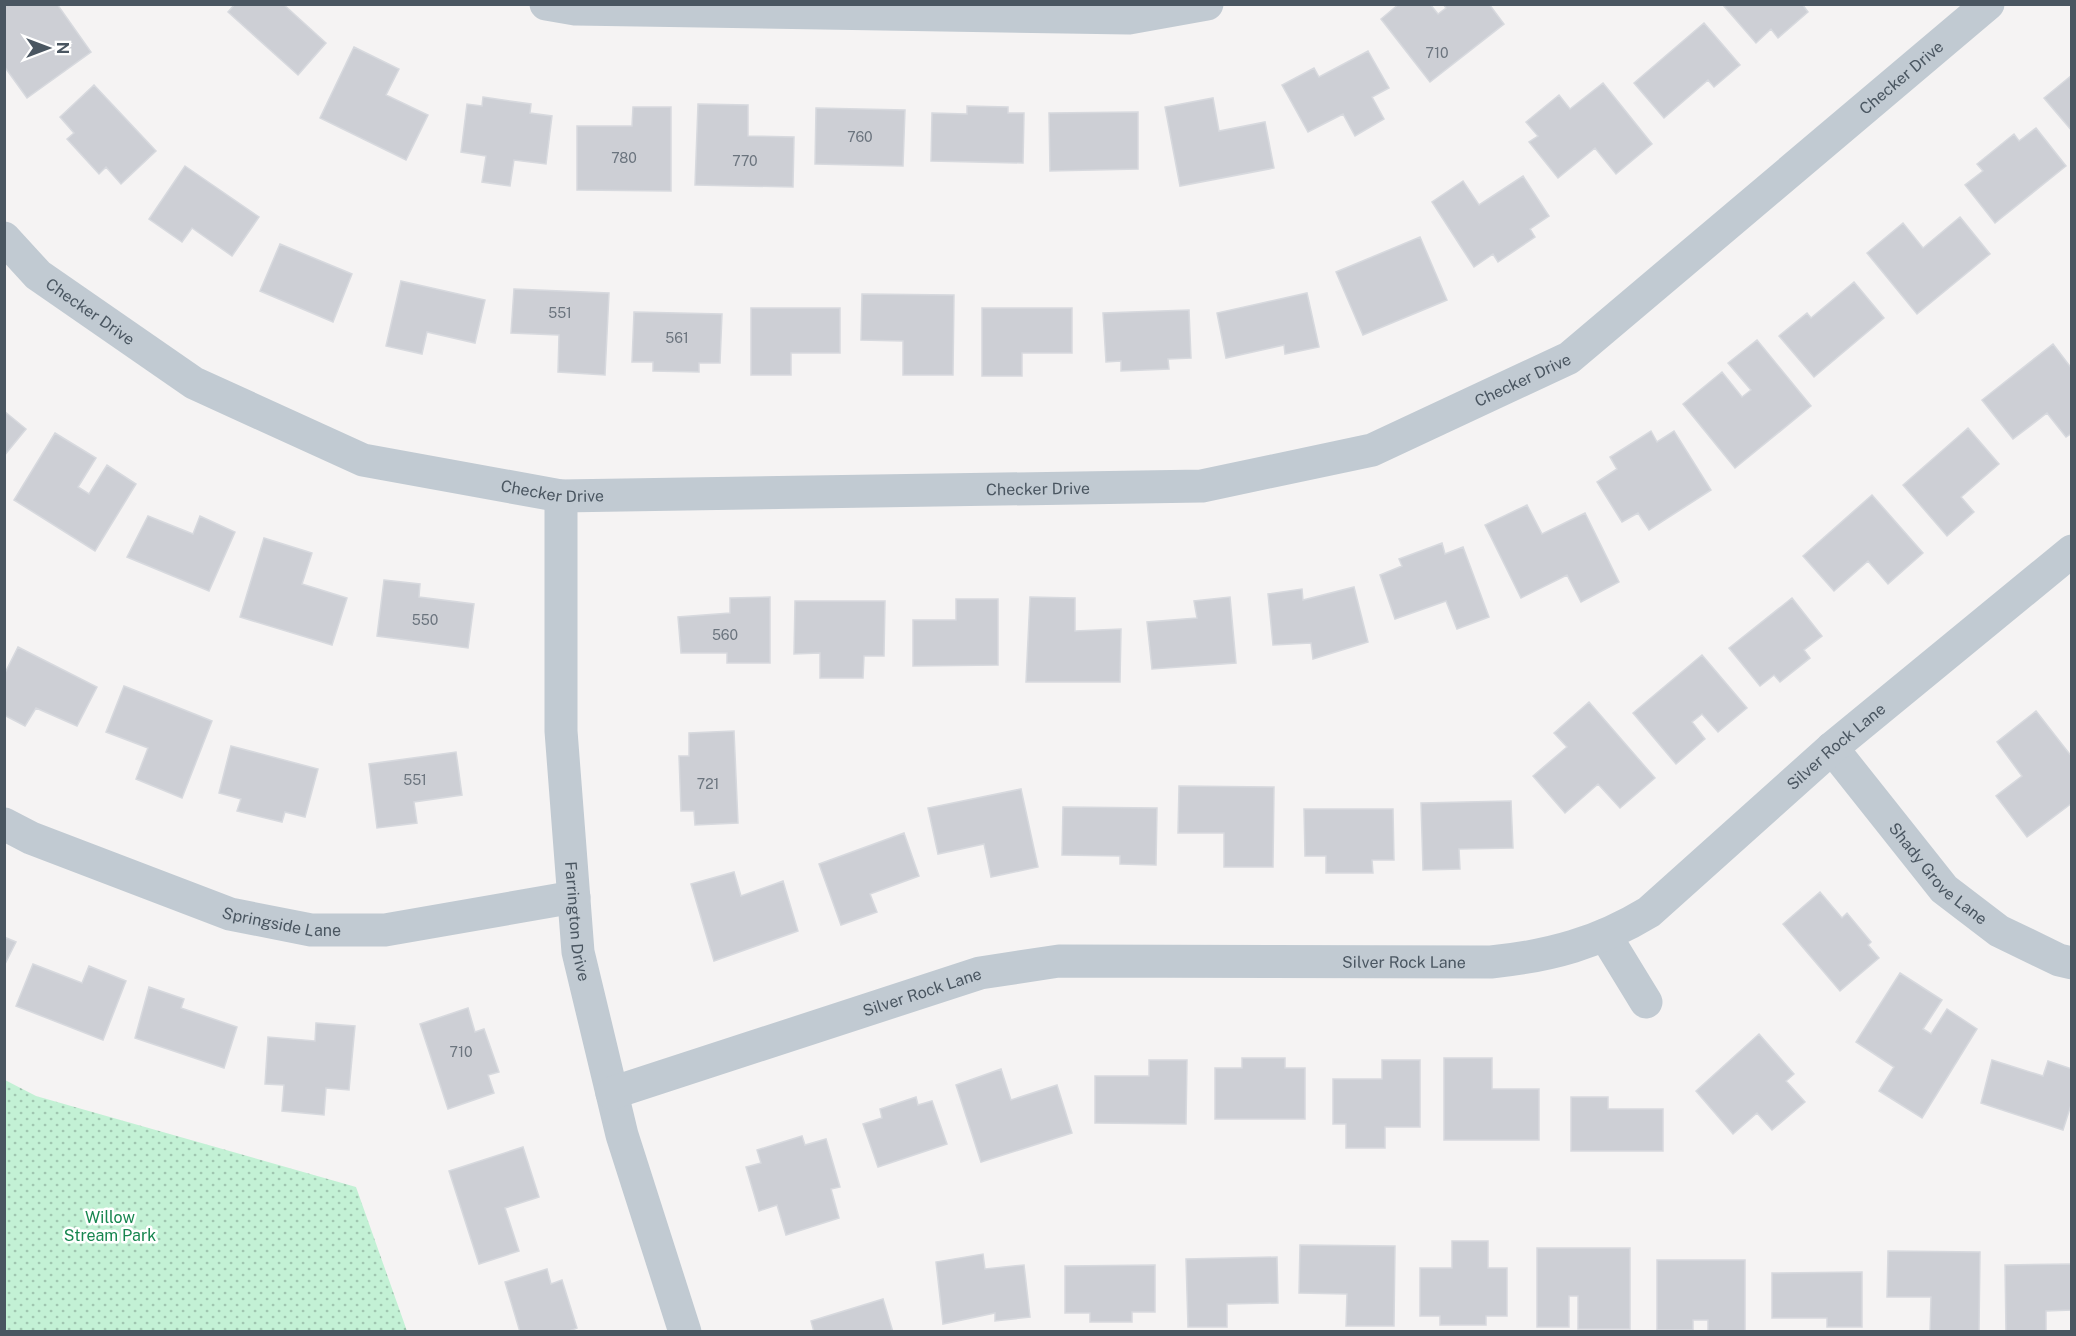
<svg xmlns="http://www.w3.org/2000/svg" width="2076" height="1336" font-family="'Public Sans',sans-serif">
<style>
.park{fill:url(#park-dots)}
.building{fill:#cdcfd5;stroke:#d7d9de;stroke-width:1.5}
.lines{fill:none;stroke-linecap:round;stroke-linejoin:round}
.minor{stroke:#c1cad2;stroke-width:33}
.labels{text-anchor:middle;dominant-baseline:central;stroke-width:5;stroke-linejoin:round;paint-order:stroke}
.number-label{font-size:14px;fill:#6b747e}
.street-label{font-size:16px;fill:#4a5661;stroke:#fff}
.park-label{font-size:16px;fill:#17864f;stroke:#fff}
</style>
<defs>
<pattern id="park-dots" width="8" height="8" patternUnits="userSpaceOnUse" patternTransform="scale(1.5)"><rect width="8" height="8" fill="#c3f1d5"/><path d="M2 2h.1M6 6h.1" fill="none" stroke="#a0c6b0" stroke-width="1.8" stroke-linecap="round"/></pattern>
</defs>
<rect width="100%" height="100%" fill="#f5f3f3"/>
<!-- park -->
<path class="park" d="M5,1080L36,1096L356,1187L407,1331H5Z"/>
<!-- building -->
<path class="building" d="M4,4H57L91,52L27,98L4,66Z
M235,4H283L326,43L298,75L228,12Z
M1399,4H1430L1438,14L1446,8L1443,4H1489L1504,24L1430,82L1381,19Z
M1802,4L1808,12L1778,38L1771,29L1756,43L1723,5Z
M1704,23L1740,65L1714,87L1708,80L1664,118L1634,83Z
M354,47L399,69L386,95L428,115L406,160L320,118Z
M1368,51L1389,88L1372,97L1384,119L1355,136L1343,114L1308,132L1282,85L1314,68L1319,77Z
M2072,75V131L2044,98Z
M1603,83L1652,144L1616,174L1595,148L1558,178L1529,142L1538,136L1526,122L1559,95L1570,109Z
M94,85L156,151L121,184L106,167L99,174L67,139L74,133L60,117Z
M483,97L531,104L530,113L552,116L546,164L514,160L510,186L482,182L486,156L461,152L467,104L482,106Z
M1213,98L1219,131L1265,122L1274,168L1180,186L1165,107Z
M698,104L748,105V136L794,137L793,187L695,185Z
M967,106L1008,107V113H1024L1023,163L931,161L932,113L967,114Z
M633,107H671V191L577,190V126H632Z
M816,108L905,110L903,166L815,164Z
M1138,112V169L1050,171L1049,113Z
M2036,128L2066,166L1995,223L1965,185L1983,171L1977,164L2014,134L2019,141Z
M185,166L259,217L232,256L192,228L182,242L149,219Z
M1523,176L1549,216L1530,229L1535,237L1498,262L1493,254L1474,267L1432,202L1463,181L1479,205Z
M1960,217L1990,254L1917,314L1867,253L1903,223L1923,248Z
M1420,237L1447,300L1363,335L1336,272Z
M280,244L352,274L333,322L260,291Z
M401,281L485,300L475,343L427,332L422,354L386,346Z
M1854,282L1884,318L1814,377L1779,336L1807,313L1811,318Z
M514,289L609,293L605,375L558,372L559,335L511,333Z
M1307,293L1319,347L1285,354L1284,345L1226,358L1217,313Z
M862,294L954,295L953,375H903V341L861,340Z
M751,308H840V353H791V375H751Z
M982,308H1072V353H1022V376H982Z
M1189,310L1191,358L1168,359L1169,369L1121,371V361L1106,362L1103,313Z
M634,312L722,314L720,363H699V372L653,371V362H632Z
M1757,340L1811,406L1735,468L1683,404L1722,372L1742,397L1751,390L1728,363Z
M2053,344L2072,369V433L2066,437L2047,413L2013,439L1982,400Z
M4,411L26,429L4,456Z
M1968,428L1999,464L1961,497L1974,512L1947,536L1903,485Z
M1651,431L1657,442L1674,431L1711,490L1649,530L1638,513L1622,522L1597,482L1617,469L1610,457Z
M55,433L96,458L78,487L89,494L107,465L136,484L95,551L14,500Z
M1872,495L1923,553L1888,584L1868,561L1834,591L1803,556Z
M1527,505L1542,534L1585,513L1619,582L1581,602L1567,575L1521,598L1485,525Z
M148,516L193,534L200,516L235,532L209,591L127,557Z
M264,538L312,553L302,584L347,598L332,645L240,617Z
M1442,543L1445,554L1463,547L1489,617L1457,629L1446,601L1395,619L1380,575L1402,566L1399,559Z
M384,580L420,584L419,597L474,604L468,648L377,636Z
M1354,587L1368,642L1313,659L1311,643L1273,645L1268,594L1302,589L1303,600Z
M770,597V663H727V653H681L678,617L730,613V598Z
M1030,597L1075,598V631L1121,629L1120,682H1026Z
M1230,597L1236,663L1152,669L1147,622L1197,618L1194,601Z
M1792,598L1822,636L1804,650L1810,658L1780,682L1774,675L1760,686L1729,648Z
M956,599H998V665L913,666V620H956Z
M795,601H885L884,656H864L863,678H820V653L794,654Z
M18,647L97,687L77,726L36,708L25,726L4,715V675Z
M1702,655L1747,708L1718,732L1702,714L1692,722L1705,739L1676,764L1633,713Z
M124,686L212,721L182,798L136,779L148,748L106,732Z
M1589,702L1655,778L1620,808L1598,784L1565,813L1533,776L1567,747L1554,733Z
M2036,711L2072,757V803L2027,837L1996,796L2022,776L1997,742Z
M734,731L738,823L695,825L694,811H681L679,756H689V733Z
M231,746L318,769L305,817L285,812L282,822L237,811L241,799L219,793Z
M456,752L462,795L414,802L417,823L377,828L369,764Z
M1179,786L1274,787L1273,867H1224V833H1178Z
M1021,789L1038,867L991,877L984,844L938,854L928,808Z
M1511,801L1513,848L1459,849L1460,869L1423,870L1421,803Z
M1063,807L1157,808L1156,865L1120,864V856L1062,855Z
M1304,809H1393L1394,860H1372L1373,873H1326V856H1305Z
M904,833L919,876L870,894L877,912L841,925L819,864Z
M734,872L741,896L783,881L798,931L714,961L691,884Z
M1820,892L1842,918L1847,913L1871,942L1868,945L1879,958L1840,991L1783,924Z
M4,937L16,942L4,966Z
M33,964L82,983L89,966L126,981L103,1040L16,1006Z
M1900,973L1942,1000L1923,1029L1931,1034L1947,1009L1977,1029L1922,1118L1879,1091L1894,1067L1856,1042Z
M149,987L184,999L181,1008L237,1027L224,1068L135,1038Z
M468,1008L475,1032L484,1029L499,1072L488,1075L494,1093L448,1109L420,1024Z
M316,1023L355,1026L349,1090L326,1088L324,1115L282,1111L284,1085L265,1084L268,1037L315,1041Z
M1759,1034L1794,1074L1786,1081L1805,1102L1772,1130L1757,1113L1733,1134L1696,1091Z
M1242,1058H1285V1068H1305V1119H1215V1068H1242Z
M1444,1058H1492V1089H1539V1140H1444Z
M1149,1060H1187L1186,1124L1095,1123V1076H1149Z
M1382,1060H1420V1127H1385V1148H1346V1124H1333V1079H1382Z
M1992,1060L2043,1076L2048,1061L2072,1069V1102L2063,1130L1981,1103Z
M1001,1069L1011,1100L1057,1085L1072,1133L981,1162L956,1085Z
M916,1097L918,1105L932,1101L947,1144L878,1167L863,1124L882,1118L880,1109Z
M1571,1097H1608V1109H1663V1151H1571Z
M802,1136L805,1145L826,1139L840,1187L831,1189L839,1218L786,1235L777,1205L759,1211L746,1167L761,1163L757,1150Z
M523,1147L539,1197L505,1208L519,1251L479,1264L449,1171Z
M1452,1241H1488V1268H1507V1316H1486V1325H1440V1316H1420V1268H1452Z
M1300,1245L1395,1246L1394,1326H1346L1347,1294L1299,1293Z
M1537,1248H1630V1329H1578V1296H1569V1327H1537Z
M1888,1251L1980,1252L1979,1332H1930L1931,1297H1887Z
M983,1254L985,1269L1024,1265L1030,1317L995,1321V1313L943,1324L936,1262Z
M1277,1257L1278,1303L1227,1304V1327H1188L1186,1259Z
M1657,1260H1745V1332H1708V1320H1693V1330H1657Z
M2072,1264V1310L2046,1311V1332H2006L2005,1265Z
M1155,1265V1312H1132V1322H1090V1313H1065V1266Z
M547,1269L551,1284L562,1280L577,1328L567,1332H520L505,1282Z
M1862,1272V1327H1827V1318H1772V1273Z
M883,1299L893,1332H814L811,1321Z"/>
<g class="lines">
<!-- minor -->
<g class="minor">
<path d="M546,4L575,9L1129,18L1207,4"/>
<path id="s1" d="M4,238L38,275L194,383L363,460L561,496L1202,486L1372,450L1569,358L1988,4"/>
<path id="s2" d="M561,496V731L578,952L622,1135L685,1332"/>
<path id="s3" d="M1832,748L1944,889L1999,931L2059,960L2072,963"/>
<path id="s4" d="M4,824L31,838L230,914L311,930H385L574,897"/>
<path d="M1605,935L1646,1002"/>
<path id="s5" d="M612,1093L980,973L1059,961L1491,962C1550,956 1598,943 1649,912L1832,748L2072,551"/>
</g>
</g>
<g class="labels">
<!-- number labels -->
<g class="number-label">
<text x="1437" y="53">710</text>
<text x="860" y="137">760</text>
<text x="624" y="158">780</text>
<text x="745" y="161">770</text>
<text x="560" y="313">551</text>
<text x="677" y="338">561</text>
<text x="425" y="620">550</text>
<text x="725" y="635">560</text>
<text x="415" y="780">551</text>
<text x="708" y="784">721</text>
<text x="461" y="1052">710</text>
</g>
<!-- street labels -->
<g class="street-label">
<text stroke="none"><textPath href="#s1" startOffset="2094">Checker Drive</textPath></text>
<text stroke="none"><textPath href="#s1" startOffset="114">Checker Drive</textPath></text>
<text stroke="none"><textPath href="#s1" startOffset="1608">Checker Drive</textPath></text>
<text stroke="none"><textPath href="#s1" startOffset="1104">Checker Drive</textPath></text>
<text stroke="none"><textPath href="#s1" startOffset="618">Checker Drive</textPath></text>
<text stroke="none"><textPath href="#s5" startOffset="1316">Silver Rock Lane</textPath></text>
<text stroke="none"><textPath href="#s3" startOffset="165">Shady Grove Lane</textPath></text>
<text stroke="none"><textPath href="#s4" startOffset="296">Springside Lane</textPath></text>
<text stroke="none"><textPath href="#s2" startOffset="426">Farrington Drive</textPath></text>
<text stroke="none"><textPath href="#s5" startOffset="812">Silver Rock Lane</textPath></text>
<text stroke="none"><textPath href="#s5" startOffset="326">Silver Rock Lane</textPath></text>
</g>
<!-- park labels -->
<g class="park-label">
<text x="110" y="1217">Willow<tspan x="110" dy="18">Stream Park</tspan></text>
</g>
</g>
<!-- border -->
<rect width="2076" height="1336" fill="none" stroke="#4a5661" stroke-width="12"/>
<!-- north arrow -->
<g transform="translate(48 48) rotate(90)" stroke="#ffffff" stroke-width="4.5" paint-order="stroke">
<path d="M0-4.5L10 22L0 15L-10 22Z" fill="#4a5661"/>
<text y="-9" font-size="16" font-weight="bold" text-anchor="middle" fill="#4a5661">N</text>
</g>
</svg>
